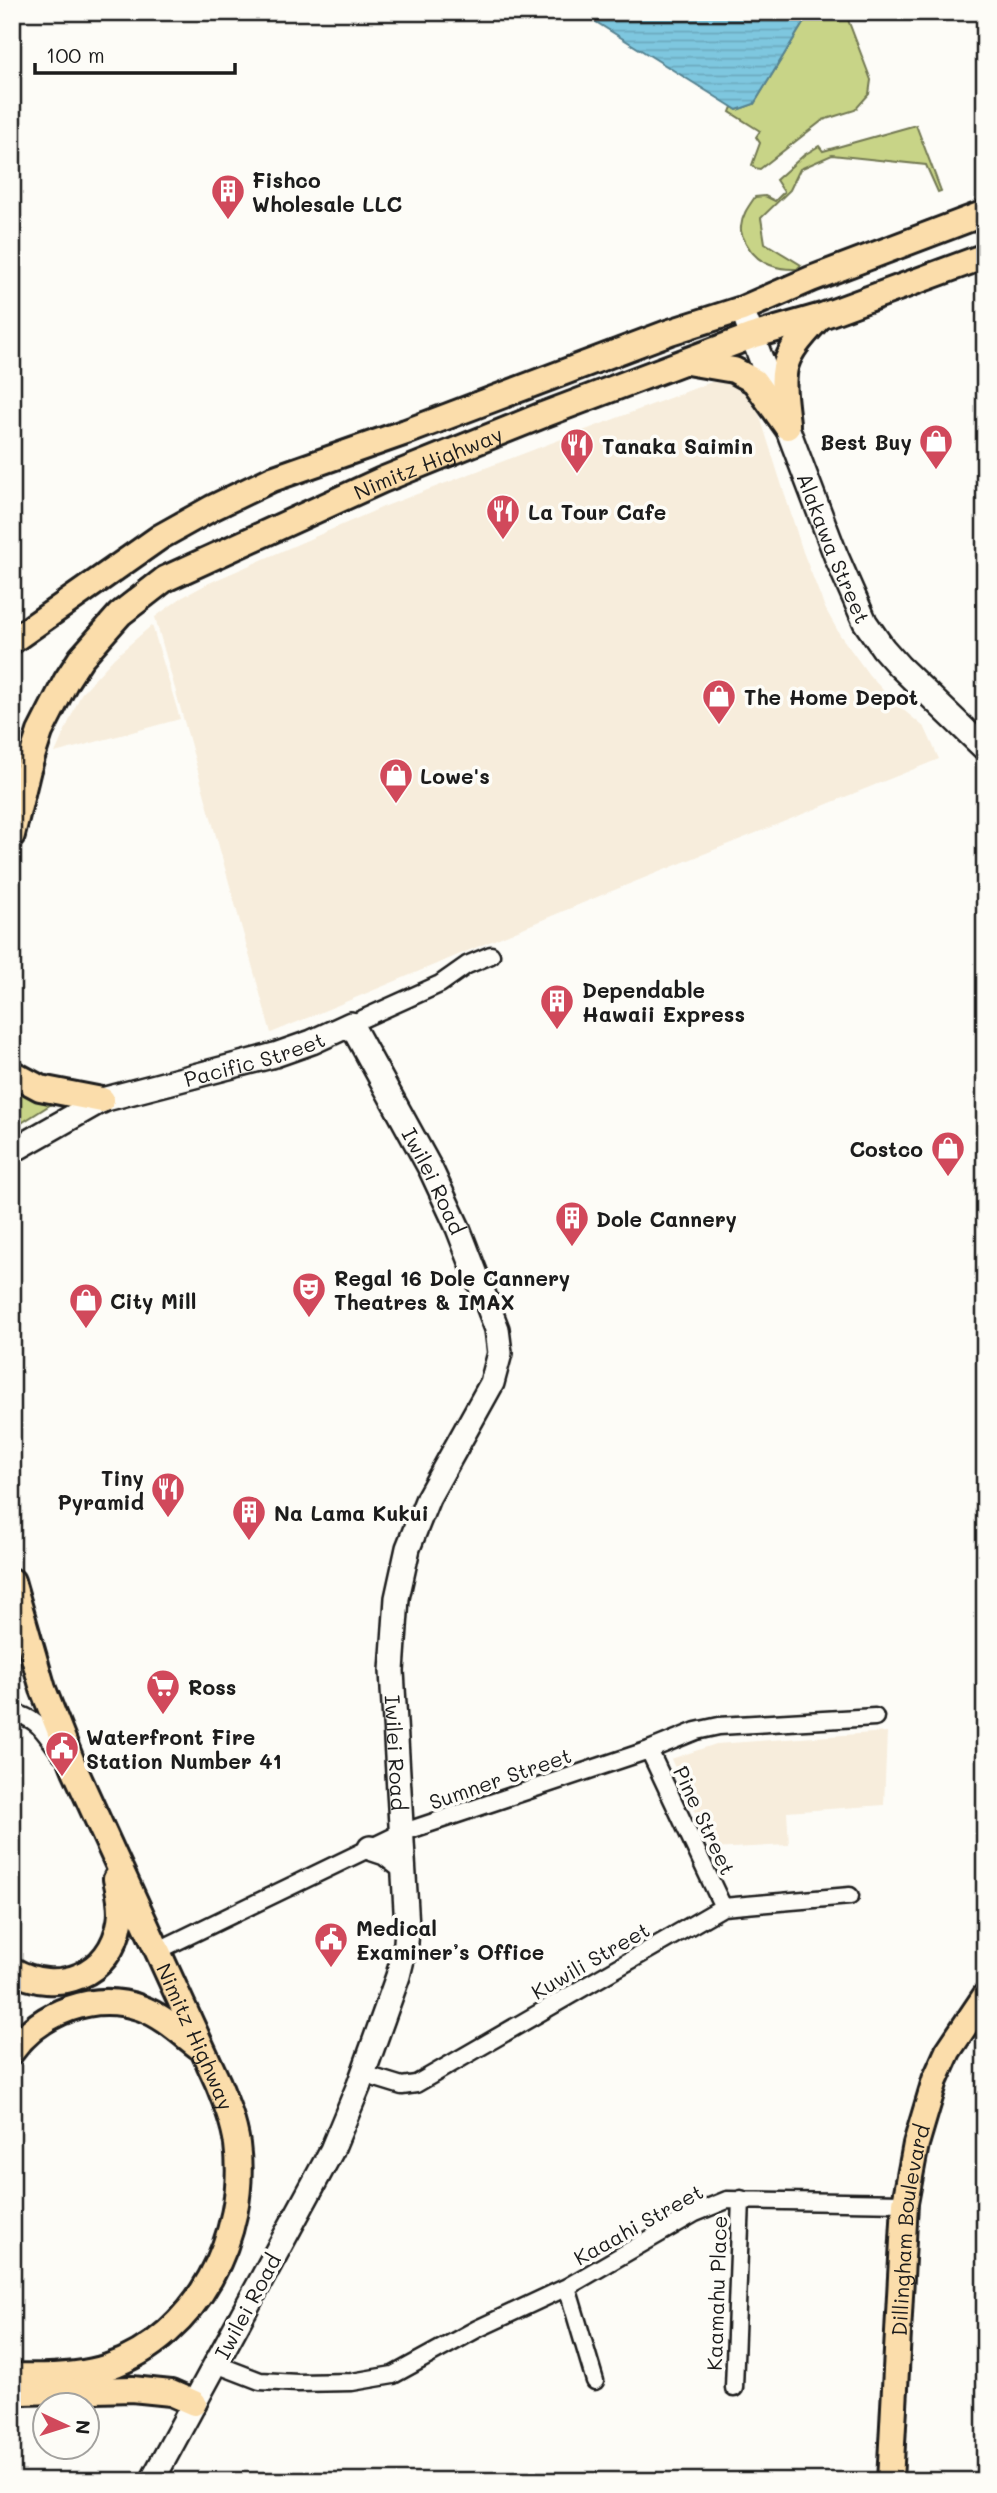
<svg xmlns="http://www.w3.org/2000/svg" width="997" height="2493" font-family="Mali,sans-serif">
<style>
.built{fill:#f7eddc}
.green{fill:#c8d487;stroke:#727852;stroke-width:2}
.water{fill:url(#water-rules);stroke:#578391;stroke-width:2}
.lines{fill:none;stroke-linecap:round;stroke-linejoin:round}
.street-casing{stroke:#1c1c1c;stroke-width:21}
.secondary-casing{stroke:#1c1c1c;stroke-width:28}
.primary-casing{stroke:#1c1c1c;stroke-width:30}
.street{stroke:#fdfcf7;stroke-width:16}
.secondary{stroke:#fdfcf7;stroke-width:23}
.primary{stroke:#fbddab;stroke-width:24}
.labels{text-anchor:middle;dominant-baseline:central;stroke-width:7;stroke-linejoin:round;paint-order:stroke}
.poi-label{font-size:21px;font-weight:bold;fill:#1c1c1c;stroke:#fdfcf7;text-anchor:start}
.street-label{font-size:21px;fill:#1c1c1c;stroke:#fdfcf7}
</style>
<defs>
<pattern id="water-rules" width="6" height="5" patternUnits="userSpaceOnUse" patternTransform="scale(1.75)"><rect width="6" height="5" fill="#7ec7df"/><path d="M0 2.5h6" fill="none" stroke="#6caabf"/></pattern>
</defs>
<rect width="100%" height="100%" fill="#fdfcf7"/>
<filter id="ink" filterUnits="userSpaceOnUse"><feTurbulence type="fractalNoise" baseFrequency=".0143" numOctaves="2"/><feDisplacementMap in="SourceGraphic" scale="14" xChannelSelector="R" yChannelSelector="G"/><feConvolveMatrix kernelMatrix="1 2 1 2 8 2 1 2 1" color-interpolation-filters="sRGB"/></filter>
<g filter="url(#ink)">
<!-- built -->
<path class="built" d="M714,381L733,385L755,401L803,552L825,608L840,635L869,675L894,702L925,728L939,759L602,895L271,1033L155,617L181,598L209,583L383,507Z
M152,625L180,719L55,753L81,694L114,658Z
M887,1732L884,1805L787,1812L789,1845L712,1849L671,1759L716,1744Z"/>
<!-- green -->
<path class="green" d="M810,12H845L871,80L869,94L855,110L823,120L760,169L755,168L752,165L760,143L756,137L760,131L730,112L732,107L737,110L754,104Z
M916,125L941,191L938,192L926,165L832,155L800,169L790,190L761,218L765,243L801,265L797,269C775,270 757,264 746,243C743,237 740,233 741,227C742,215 748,207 755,197L765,196L775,201L784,192L776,180L804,155L819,146L823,151Z
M12,1077L64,1096L12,1129Z"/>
<!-- water -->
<path class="water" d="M580,12H810L754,104L737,110Z"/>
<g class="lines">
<!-- street casing -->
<g class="street-casing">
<path id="street" d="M351,1024L440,984L467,965L491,955
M12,1712C42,1720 44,1734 62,1755
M649,1750L723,1907
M159,1950L401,1833L649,1750L696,1731L719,1726L875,1717
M363,2074L402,2086L416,2084L723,1907L850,1896
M567,2287L595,2381
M216,2364L260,2381L298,2383L352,2382L393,2375L477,2329L567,2287L695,2213L727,2200L905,2203
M734,2388L741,2199"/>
</g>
<!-- secondary casing -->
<g class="secondary-casing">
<g id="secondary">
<path id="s1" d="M742,309L836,556L865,622L883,648L899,666L985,749"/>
<path id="s2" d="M12,1151L102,1100L275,1055L312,1042L351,1024L431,1170L458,1228L497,1329L500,1353L492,1383L428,1498L408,1548L397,1598L392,1671L407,1927L406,1943L398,1976L359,2085L332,2150L152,2481"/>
<path d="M370,1848L385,1853L403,1867"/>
</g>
</g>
<!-- primary casing -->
<g class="primary-casing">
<g id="primary">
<path d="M687,362L734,370L754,381L787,427"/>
<path d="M787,423C780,366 780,360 819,318"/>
<path d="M12,641L160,537L212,508L272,479L406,432L670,332L742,309L811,279L985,213"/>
<path id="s3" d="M12,835L28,769L40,732L66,681L81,658L120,614L165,579L382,480L543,415L752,336L822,316L985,256"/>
<path d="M12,1073L40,1088L102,1100"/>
<path id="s4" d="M12,1581L43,1689L75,1770L218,2083C226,2103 234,2123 237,2144C249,2235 197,2336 108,2367C79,2377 42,2377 12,2376"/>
<path d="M12,1970C57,1996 111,1976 120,1922C123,1908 119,1893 116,1879"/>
<path d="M12,2051C41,2012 94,1991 141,2008C163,2016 181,2033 199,2047"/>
<path d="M23,2392L132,2389L171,2393L194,2403"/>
<path id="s5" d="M890,2481L905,2203L916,2144L935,2080L948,2051L985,1996"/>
</g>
</g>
<!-- street -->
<use href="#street" class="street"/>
<!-- secondary -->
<use href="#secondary" class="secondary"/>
<!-- primary -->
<use href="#primary" class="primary"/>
</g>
</g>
<!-- icons -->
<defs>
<g id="building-pin" transform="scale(1.75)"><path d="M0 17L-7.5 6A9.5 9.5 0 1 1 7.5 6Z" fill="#d1495b" stroke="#fdfcf7"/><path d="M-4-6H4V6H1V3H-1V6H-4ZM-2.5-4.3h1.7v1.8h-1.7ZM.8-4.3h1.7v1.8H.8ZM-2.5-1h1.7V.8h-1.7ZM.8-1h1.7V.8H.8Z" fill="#fff"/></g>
<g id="shop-pin" transform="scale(1.75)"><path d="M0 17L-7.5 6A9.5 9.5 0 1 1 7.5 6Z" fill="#d1495b" stroke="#fdfcf7"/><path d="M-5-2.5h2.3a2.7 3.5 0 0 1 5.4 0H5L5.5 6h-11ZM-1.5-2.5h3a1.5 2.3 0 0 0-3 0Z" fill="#fff"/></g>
<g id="restaurant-pin" transform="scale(1.75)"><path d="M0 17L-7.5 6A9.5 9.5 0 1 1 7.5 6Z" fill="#d1495b" stroke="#fdfcf7"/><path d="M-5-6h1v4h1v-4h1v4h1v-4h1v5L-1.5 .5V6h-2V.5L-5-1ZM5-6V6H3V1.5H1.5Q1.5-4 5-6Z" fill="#fff"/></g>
<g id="theatre-pin" transform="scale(1.75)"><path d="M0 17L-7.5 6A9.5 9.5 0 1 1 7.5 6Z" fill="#d1495b" stroke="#fdfcf7"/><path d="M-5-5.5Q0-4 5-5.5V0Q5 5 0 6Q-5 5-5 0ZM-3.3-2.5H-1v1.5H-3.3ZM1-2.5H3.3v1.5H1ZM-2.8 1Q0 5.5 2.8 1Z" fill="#fff"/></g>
<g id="supermarket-pin" transform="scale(1.75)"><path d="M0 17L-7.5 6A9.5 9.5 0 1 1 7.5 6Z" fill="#d1495b" stroke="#fdfcf7"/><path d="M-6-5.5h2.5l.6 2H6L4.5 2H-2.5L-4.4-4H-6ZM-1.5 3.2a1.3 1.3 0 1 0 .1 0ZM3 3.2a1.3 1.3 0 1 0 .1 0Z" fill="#fff"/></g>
<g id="civic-pin" transform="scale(1.75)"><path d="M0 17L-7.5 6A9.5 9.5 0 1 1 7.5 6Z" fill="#d1495b" stroke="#fdfcf7"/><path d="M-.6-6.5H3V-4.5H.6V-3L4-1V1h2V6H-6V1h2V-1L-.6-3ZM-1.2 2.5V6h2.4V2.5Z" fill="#fff"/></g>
</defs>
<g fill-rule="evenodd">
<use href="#building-pin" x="228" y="191"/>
<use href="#shop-pin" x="936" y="441"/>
<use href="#restaurant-pin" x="577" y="445"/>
<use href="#restaurant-pin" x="503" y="511"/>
<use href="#shop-pin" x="719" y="696"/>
<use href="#shop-pin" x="396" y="775"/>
<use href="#building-pin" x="557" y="1001"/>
<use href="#shop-pin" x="948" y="1148"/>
<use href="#building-pin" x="572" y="1218"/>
<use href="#theatre-pin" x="309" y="1289"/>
<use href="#shop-pin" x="86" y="1300"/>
<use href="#restaurant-pin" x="168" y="1489"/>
<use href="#building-pin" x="249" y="1512"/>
<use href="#supermarket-pin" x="163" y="1686"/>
<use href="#civic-pin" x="62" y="1748"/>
<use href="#civic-pin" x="331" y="1939"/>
</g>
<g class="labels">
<!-- poi labels -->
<g class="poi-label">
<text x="252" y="179">Fishco<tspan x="252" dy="24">Wholesale LLC</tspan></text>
<text x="912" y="441" text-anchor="end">Best Buy</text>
<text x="602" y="445">Tanaka Saimin</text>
<text x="528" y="511">La Tour Cafe</text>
<text x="744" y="696">The Home Depot</text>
<text x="420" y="775">Lowe's</text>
<text x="582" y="989">Dependable<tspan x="582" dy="24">Hawaii Express</tspan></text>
<text x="923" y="1148" text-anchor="end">Costco</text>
<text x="596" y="1218">Dole Cannery</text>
<text x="334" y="1277">Regal 16 Dole Cannery<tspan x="334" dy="24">Theatres &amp; IMAX</tspan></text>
<text x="110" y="1300">City Mill</text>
<text x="144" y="1477" text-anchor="end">Tiny<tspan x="144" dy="24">Pyramid</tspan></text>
<text x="274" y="1512">Na Lama Kukui</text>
<text x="188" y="1686">Ross</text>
<text x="86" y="1736">Waterfront Fire<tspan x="86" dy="24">Station Number 41</tspan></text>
<text x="356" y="1927">Medical<tspan x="356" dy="24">Examiner’s Office</tspan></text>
</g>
<!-- street labels -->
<g class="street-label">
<text stroke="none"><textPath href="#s3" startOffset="595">Nimitz Highway</textPath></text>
<text stroke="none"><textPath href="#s1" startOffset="256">Alakawa Street</textPath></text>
<text stroke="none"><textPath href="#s2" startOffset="261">Pacific Street</textPath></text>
<text stroke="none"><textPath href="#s2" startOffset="542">Iwilei Road</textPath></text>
<text stroke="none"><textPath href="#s2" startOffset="1150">Iwilei Road</textPath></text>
<text transform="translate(500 1778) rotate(-19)">Sumner Street</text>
<text transform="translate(705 1820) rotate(65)">Pine Street</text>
<text transform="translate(590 1960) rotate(-30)">Kuwili Street</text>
<text stroke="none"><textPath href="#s4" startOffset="492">Nimitz Highway</textPath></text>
<text transform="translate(638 2224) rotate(-29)">Kaaahi Street</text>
<text stroke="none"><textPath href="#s5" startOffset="252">Dillingham Boulevard</textPath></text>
<text transform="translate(716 2293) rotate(-88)">Kaamahu Place</text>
<text transform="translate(247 2306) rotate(-62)">Iwilei Road</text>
</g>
</g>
<!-- margin -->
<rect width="997" height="2493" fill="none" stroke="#fdfcf7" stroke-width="42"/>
<rect x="21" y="21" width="955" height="2451" fill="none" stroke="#1c1c1c" stroke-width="2.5" filter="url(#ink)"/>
<!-- north arrow -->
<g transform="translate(66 2426) rotate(94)"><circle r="33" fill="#fdfcf7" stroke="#a3a29f" stroke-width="2"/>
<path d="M0-5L12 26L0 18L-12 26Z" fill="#d1495b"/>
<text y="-10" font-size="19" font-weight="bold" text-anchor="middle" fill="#1c1c1c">N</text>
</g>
<!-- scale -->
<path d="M35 63v10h200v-10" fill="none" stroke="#1c1c1c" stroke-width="3.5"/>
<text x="46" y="63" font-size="21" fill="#1c1c1c" stroke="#fdfcf7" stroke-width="5" paint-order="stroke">100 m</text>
</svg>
